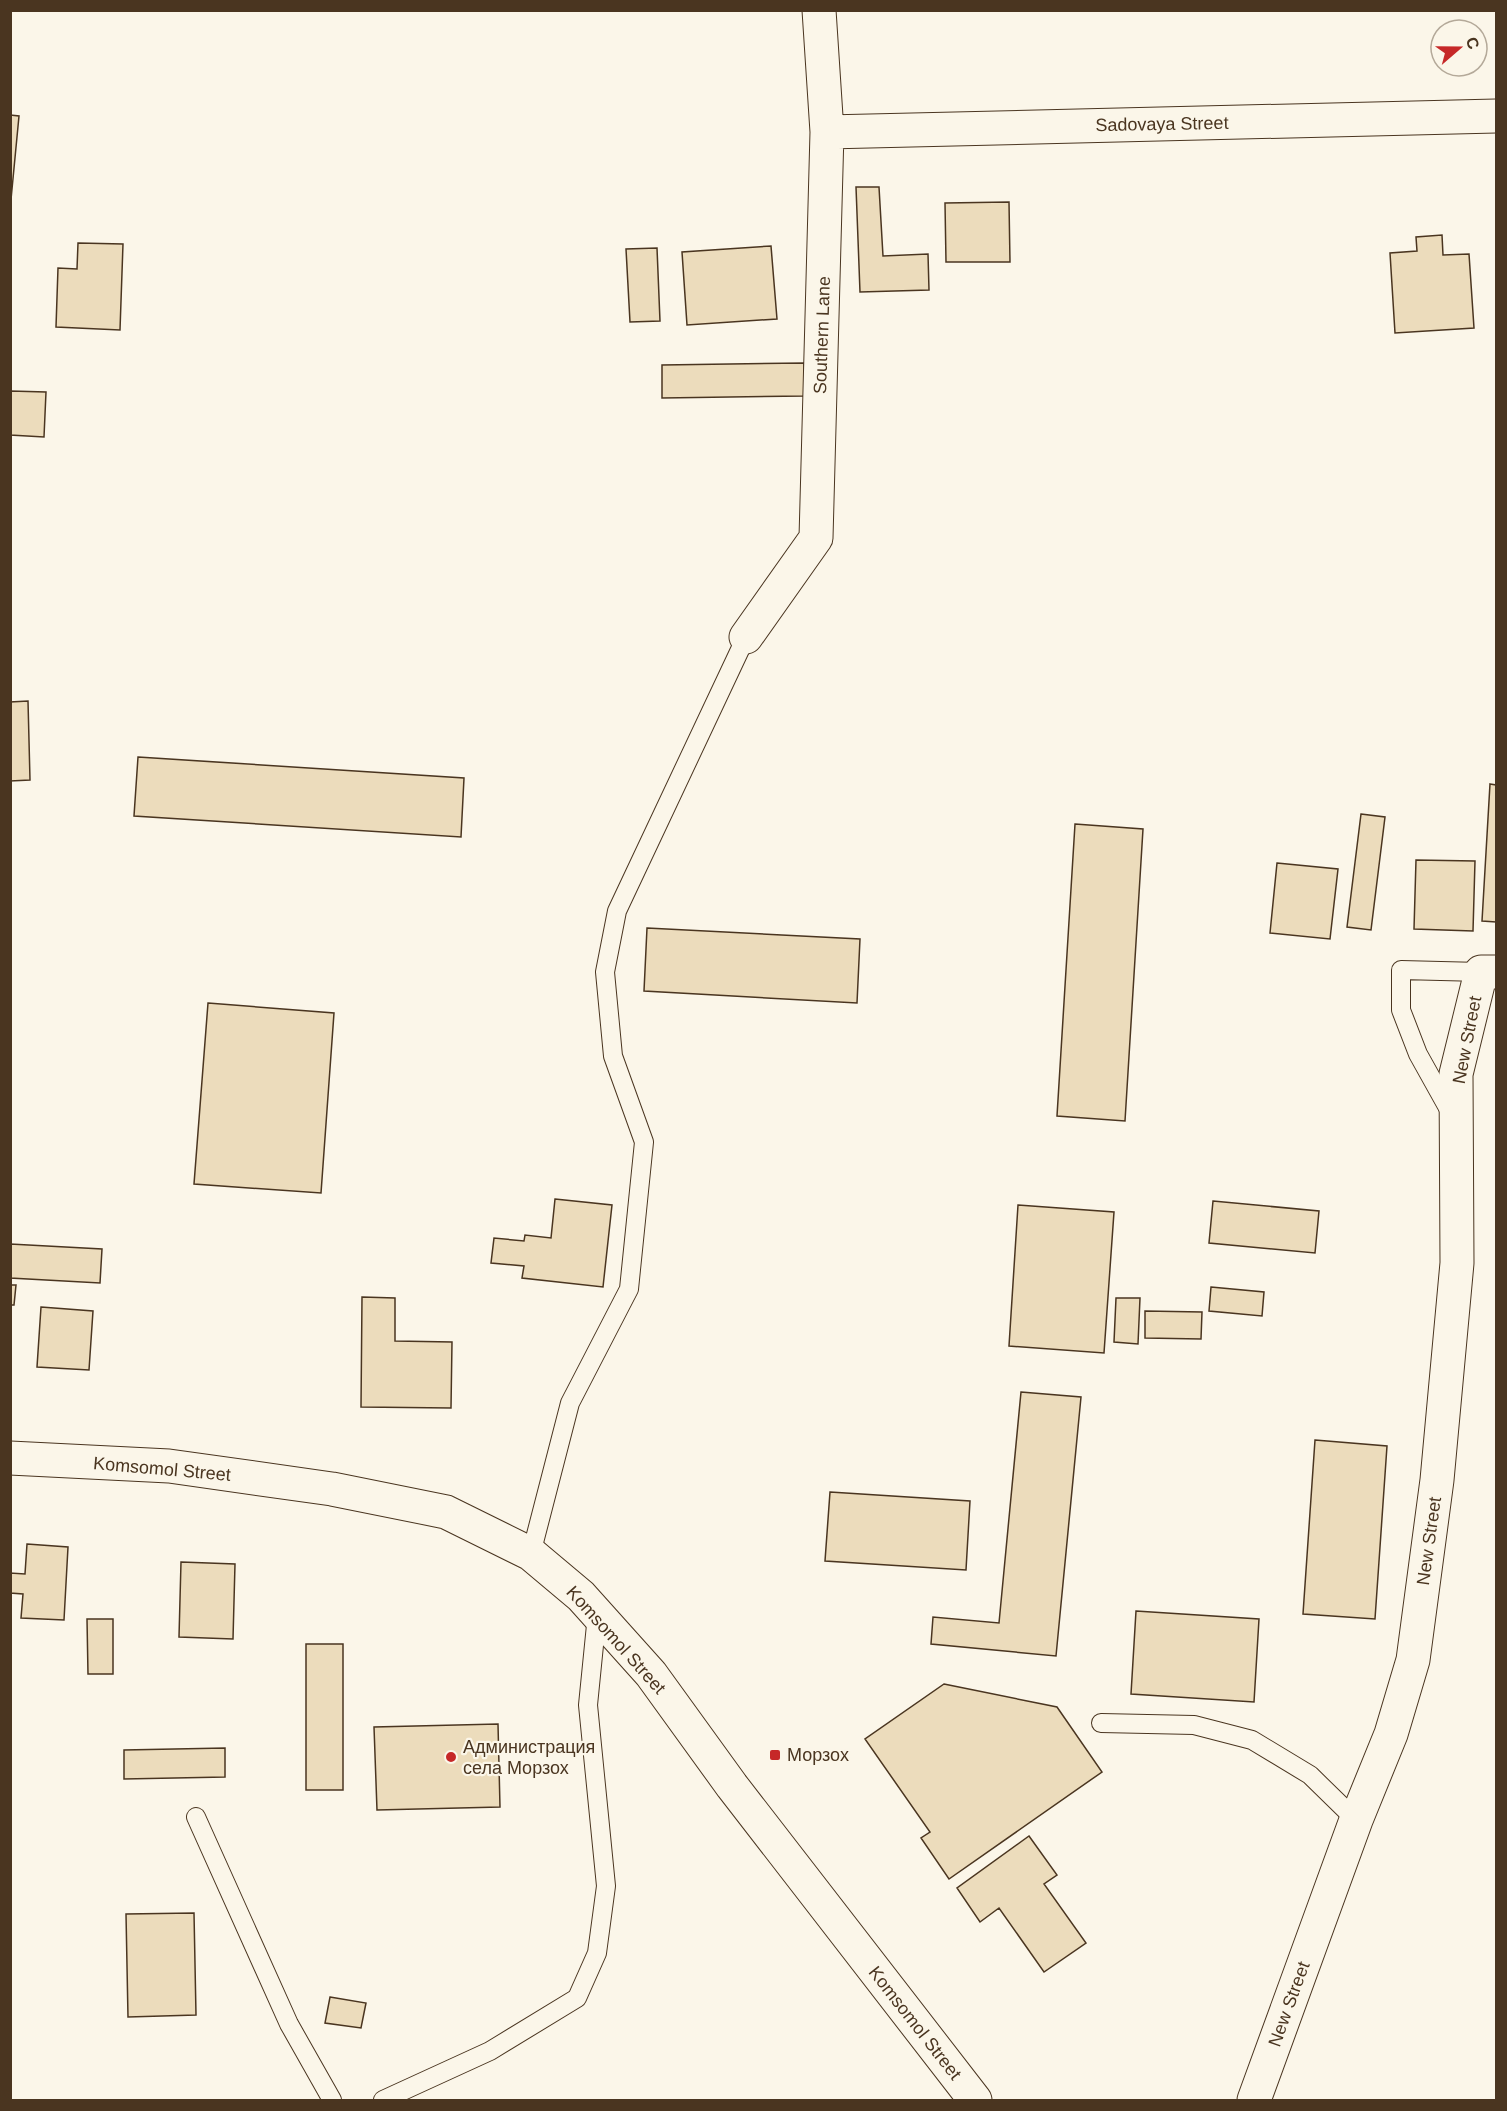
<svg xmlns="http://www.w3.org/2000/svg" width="1507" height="2111" font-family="Helvetica,sans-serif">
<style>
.building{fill:#ecdcbc;stroke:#4a3520;stroke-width:1.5}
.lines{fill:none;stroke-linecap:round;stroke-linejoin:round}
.service-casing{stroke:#4a3520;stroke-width:20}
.minor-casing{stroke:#4a3520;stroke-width:35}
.tertiary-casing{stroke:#4a3520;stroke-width:35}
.service{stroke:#fbf6e9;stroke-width:18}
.minor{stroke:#fbf6e9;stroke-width:33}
.tertiary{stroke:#fbf6e9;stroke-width:33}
.poi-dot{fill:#c62828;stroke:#fbf6e9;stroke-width:2}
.labels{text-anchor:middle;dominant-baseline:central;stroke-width:4.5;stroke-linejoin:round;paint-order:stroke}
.street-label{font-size:18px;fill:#4a3520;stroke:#fbf6e9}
.poi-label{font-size:18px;fill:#4a3520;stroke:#fbf6e9;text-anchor:start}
</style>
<rect width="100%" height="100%" fill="#fbf6e9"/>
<!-- building -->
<path class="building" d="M10,115L19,116L10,210Z
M856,187H879L883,256L928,254L929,290L860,292Z
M1009,202L1010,262H946L945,203Z
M1442,235L1443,255L1469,254L1474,328L1395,333L1390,253L1417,251L1416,237Z
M78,243L123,244L120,330L56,327L58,268L77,269Z
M771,246L777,319L687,325L682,252Z
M657,248L660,321L630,322L626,249Z
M804,363L805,396L662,398V365Z
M10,391L46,392L44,437L10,435Z
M28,701L30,780L10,781V702Z
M138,757L464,778L461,837L134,816Z
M1490,784L1496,785V922L1482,921Z
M1361,814L1385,817L1371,930L1347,927Z
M1075,824L1143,829L1125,1121L1057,1116Z
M1416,860L1475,861L1473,931L1414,929Z
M1277,863L1338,869L1330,939L1270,933Z
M647,928L860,939L857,1003L644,991Z
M208,1003L334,1013L321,1193L194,1184Z
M555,1199L612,1205L603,1287L522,1278L524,1266L491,1263L494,1238L524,1241L525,1235L551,1238Z
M1213,1201L1319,1211L1315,1253L1209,1243Z
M1018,1205L1114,1212L1104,1353L1009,1346Z
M10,1244L102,1249L100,1283L10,1278Z
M10,1285H16L14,1305H10Z
M1211,1287L1264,1292L1262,1316L1209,1311Z
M362,1297L395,1298V1341L452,1342L451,1408L361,1407Z
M1116,1298H1140L1138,1344L1114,1342Z
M41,1307L93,1311L89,1370L37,1367Z
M1145,1311L1202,1312L1201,1339L1145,1338Z
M1021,1392L1081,1397L1056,1656L931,1644L933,1617L999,1623Z
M1315,1440L1387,1446L1375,1619L1303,1614Z
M830,1492L970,1501L966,1570L825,1561Z
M27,1544L68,1547L64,1620L21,1618L23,1594L10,1593V1573L25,1574Z
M181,1562L235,1564L233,1639L179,1637Z
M1136,1611L1259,1619L1254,1702L1131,1694Z
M87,1619H113V1674H88Z
M306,1644H343V1790H306Z
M944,1684L1057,1707L1102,1772L949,1879L921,1838L930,1832L865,1739Z
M498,1724L500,1807L377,1810L374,1727Z
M225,1748V1777L124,1779V1750Z
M1029,1836L1057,1875L1044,1884L1086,1943L1044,1972L999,1908L980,1922L957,1888Z
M194,1913L196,2015L128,2017L126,1914Z
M330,1997L366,2003L361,2028L325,2023Z"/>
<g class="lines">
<!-- service casing -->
<g class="service-casing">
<path id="service" d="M1452,1115L1418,1054L1401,1010V970L1481,972
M531,1554L570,1403L629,1289L644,1142L613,1056L605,972L617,911L746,637
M1101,1723L1194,1725L1252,1740L1310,1775L1356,1820
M196,1817L289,2024L332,2100
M383,2100L490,2051L577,1998L597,1953L606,1886L588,1705L597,1615"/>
</g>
<!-- minor casing -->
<g class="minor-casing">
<path id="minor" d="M827,132L1496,116
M746,637L816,538L827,132L819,10
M1254,2100L1356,1820L1391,1734L1413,1660L1437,1480L1457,1263L1456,1074L1481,972H1496"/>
</g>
<!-- tertiary casing -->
<g class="tertiary-casing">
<path id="tertiary" d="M10,1458L169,1466L332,1489L446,1512L531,1554L581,1596L651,1674L732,1786L975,2100"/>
</g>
<!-- service -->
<use href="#service" class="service"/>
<!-- minor -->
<use href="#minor" class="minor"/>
<!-- tertiary -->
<use href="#tertiary" class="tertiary"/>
</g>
<!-- markers -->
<g class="poi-dot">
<rect x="769" y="1749" width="12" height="12" rx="3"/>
<circle cx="451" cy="1757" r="6"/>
</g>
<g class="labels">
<!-- street labels -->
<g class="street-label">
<text transform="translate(1162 124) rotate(-1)">Sadovaya Street</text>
<text transform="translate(822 335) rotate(-88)">Southern Lane</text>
<text transform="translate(1467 1040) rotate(-79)">New Street</text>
<text transform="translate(162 1469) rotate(5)">Komsomol Street</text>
<text transform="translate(1429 1541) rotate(-82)">New Street</text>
<text transform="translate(616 1640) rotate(48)">Komsomol Street</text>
<text transform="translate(1289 2004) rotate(-70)">New Street</text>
<text transform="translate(915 2023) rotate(52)">Komsomol Street</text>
</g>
<!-- poi labels -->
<g class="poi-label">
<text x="463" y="1747">Администрация<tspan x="463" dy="21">села Морзох</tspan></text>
<text x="787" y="1755">Морзох</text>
</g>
</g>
<!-- border -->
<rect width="1507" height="2111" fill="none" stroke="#4a3520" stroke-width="24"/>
<!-- north arrow -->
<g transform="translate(1459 48) rotate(70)"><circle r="28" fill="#fbf6e9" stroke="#b4a999" stroke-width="1.5"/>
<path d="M0-4.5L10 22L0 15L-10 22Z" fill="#c62828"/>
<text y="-9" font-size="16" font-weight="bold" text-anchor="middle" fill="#4a3520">С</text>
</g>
</svg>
